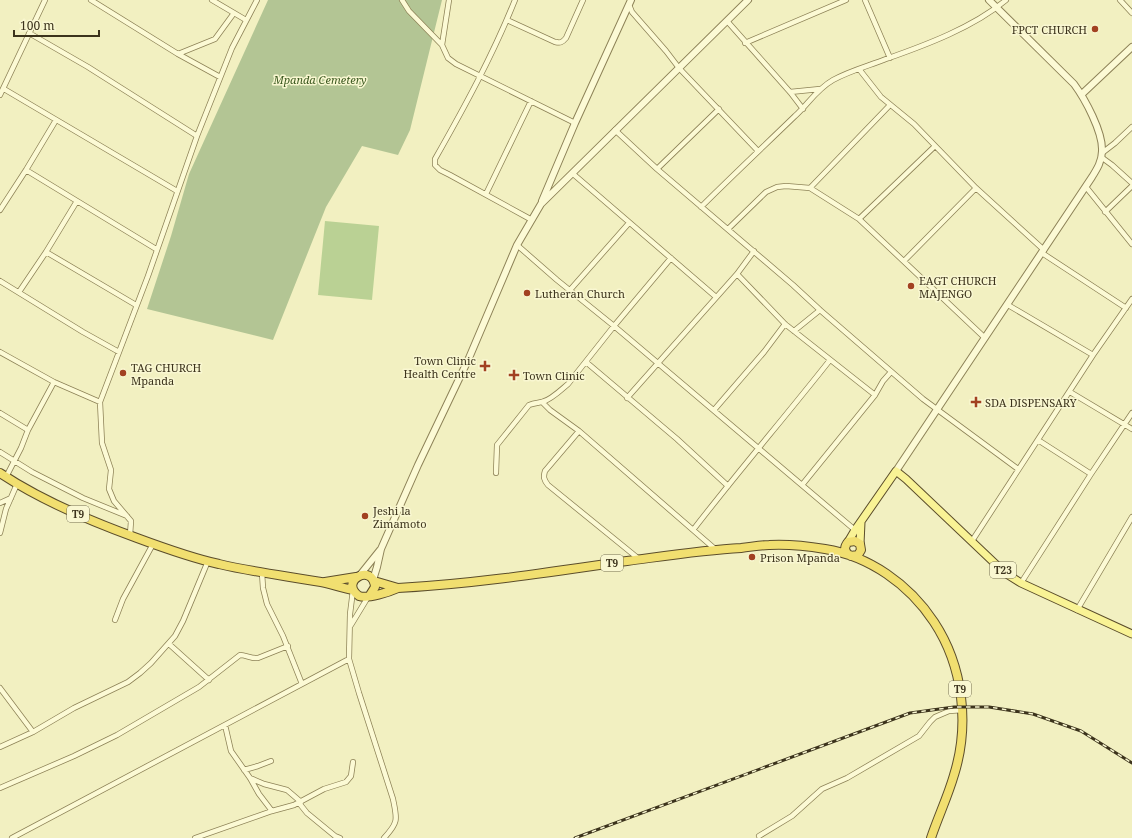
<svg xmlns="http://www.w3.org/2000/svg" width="1132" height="838" font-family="'Noto Serif',serif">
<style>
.green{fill:#bad194}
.cemetery{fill:#b3c594}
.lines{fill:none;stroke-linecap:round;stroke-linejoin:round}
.minor-casing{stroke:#8d8257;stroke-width:6}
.tertiary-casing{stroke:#8d8257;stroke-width:8}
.primary-casing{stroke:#5b4d2b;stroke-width:9}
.trunk-casing{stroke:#5b4d2b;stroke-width:10}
.minor{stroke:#fcfad5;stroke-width:4.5}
.tertiary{stroke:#fcfad5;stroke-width:6}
.primary{stroke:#f9f395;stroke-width:7}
.trunk{stroke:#f1df70;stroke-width:8}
.rail-casing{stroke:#3c331c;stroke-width:3}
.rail{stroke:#f9f7d1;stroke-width:1.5;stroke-dasharray:4.5;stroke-linecap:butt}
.poi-dot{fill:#a24121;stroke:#f9f7d1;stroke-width:1.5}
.labels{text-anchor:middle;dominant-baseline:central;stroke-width:3;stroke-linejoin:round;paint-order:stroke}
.shield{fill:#f9f7d1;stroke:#756e52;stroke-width:1}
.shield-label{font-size:10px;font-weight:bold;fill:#3c331c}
.poi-label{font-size:11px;fill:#3c331c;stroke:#f9f7d1;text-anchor:start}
.park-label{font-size:11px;font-style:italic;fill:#3d5a21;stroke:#f9f7d1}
</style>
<rect width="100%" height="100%" fill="#f2f0c1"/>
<!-- green -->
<path class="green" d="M325,221L379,226L372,300L318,295Z"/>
<!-- cemetery -->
<path class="cemetery" d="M268,0H442L410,130L398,155L362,146L326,207L273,340L147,309L171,236L189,174Z"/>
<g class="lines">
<!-- minor casing -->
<g class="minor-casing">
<path id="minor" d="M91,0L178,54L220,77
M212,0L246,20
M402,0L409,11L442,45
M449,0L442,45L448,58L456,64L575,123
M515,0C493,55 464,108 435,159V165L440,170L450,175L532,220
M865,0L890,58
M1120,0L1132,13
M630,7L632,12L666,51L679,68L758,151
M507,20L555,42C560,43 562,43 566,38L583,0
M727,21L790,92L803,109
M29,33L88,67L197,136
M745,43L846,0
M178,54L215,39L234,13
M859,69L881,97L914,124L976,188L1044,250
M4,89L177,191
M790,92L820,89
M0,95L45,0
M615,130L657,169L793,285L820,310L923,399L1018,469
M1102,153L1115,143L1132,127
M1101,157L1112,165L1132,183
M657,169L719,109
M26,170L156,249
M572,173L716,297
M1086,187L1132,244
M810,188L890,105
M486,194L531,101
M701,207C732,176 764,146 795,116C808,104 817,89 833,80C849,71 868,66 886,59C926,45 974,27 1006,0
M0,210L26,170L56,120
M1105,212L1132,186
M859,219L935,146
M728,229L766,192L777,187L786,186L810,188L859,219L985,338
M517,245L557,280L614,326L855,530
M46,252L136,305
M1042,253L1126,308
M904,261L976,188
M737,274L785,324L875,395
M0,281L83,332L119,352
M570,290L629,223
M19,292L46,252L77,201
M1008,305L1093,355
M794,331L820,310
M0,352L54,382L100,402
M586,362L677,439L728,486
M1070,392L1132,429
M627,398L737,274L754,251
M542,402L550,410L579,431L715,549
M714,410L764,352L785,324
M0,413L28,430
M579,431L545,471C543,477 544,480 548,485L639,559
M1038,440L1091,474
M0,452L32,472L83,498L127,516
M496,473L497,445L529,405C534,403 537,403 542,402C551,400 561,390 568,384L614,326L671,258
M6,477L21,448L28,430L54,382
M802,485L875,395L883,381L891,372
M0,503L11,498
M693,530C737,473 785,417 830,360
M0,533L6,509L17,484
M130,535L131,521L114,501L109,489L111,470L102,443L100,402L148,276L197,136L232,48L257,0
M972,541L1093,355L1132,299
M262,573L263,588L267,604L283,636L302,684
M1021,583L1091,474L1132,413
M353,590L350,614L349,659L359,693L393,799C397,819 399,822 384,838
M1077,610L1132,517
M115,620L123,599L153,544
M351,625L368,597
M169,644L209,680
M0,688L33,732
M225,725L231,751L250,778L259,794L272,811
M0,747L33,732L74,708L128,682L140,673L151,663L175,636L183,621L208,561
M244,770L258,766L271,761
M250,778L264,784L287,790L301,802
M0,788L74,756L117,735L199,687L240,655C246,655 252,659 258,658L288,646
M299,803L307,813L335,836L340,838
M759,836L792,816L822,789L847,778L919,736L930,722L935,717L949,711L963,710
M12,838L349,659
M195,838L272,811L294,805L324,789L346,782L351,776L353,762"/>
</g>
<!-- tertiary casing -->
<g class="tertiary-casing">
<path id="tertiary" d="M1082,94L1132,47
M542,201L575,123L631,0
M896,471L1092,177C1097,169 1102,161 1102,151C1103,132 1085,99 1074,84L989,0
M360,575L380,550
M373,580L377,567L381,549L418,465L469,358L517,245L541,204L748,0"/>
</g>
<!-- primary casing -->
<g class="primary-casing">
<path id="primary" d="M848,542L855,530L896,471L906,479L1005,573L1021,583L1132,634
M860,544L861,522"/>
</g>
<!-- trunk casing -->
<g class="trunk-casing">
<path id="trunk" d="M0,473C42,501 90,521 137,538C164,548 191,558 219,564C252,572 287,576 321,582C331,584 342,588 353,590
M849,555C844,551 844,547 848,542L855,541L860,544L861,550L858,555L851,556
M374,581L398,588
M325,582L356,577
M370,595L375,587C373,562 338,581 359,596C368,599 389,592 398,588C474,584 551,572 627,561C665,556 703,550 741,548C751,547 760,545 769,545C787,544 807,546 825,549C869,556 909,584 934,622C963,666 970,724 954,775C948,796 938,817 931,838"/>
</g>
<!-- minor -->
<use href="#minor" class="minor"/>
<!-- tertiary -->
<use href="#tertiary" class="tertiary"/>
<!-- primary -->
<use href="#primary" class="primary"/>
<!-- trunk -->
<use href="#trunk" class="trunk"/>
<!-- rail casing -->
<g class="rail-casing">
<path id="rail" d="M575,838L910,713L954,707H989L1033,714L1081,731L1132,763"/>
</g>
<!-- rail -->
<use href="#rail" class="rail"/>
</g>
<!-- markers -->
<g class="poi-dot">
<circle cx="1095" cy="29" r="4"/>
<circle cx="911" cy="286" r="4"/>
<circle cx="527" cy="293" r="4"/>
<path d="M483 360h4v4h4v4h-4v4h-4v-4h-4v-4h4z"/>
<circle cx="123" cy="373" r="4"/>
<path d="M512 369h4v4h4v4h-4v4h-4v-4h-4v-4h4z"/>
<path d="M974 396h4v4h4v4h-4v4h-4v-4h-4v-4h4z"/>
<circle cx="365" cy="516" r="4"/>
<circle cx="752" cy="557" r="4"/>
</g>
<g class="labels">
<!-- shield labels -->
<g class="shield">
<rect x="67" y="506" width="22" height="16" rx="3"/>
<rect x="601" y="555" width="22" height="16" rx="3"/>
<rect x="990" y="562" width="26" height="16" rx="3"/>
<rect x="949" y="681" width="22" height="16" rx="3"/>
</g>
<g class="shield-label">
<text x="78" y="514">T9</text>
<text x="612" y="563">T9</text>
<text x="1003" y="570">T23</text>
<text x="960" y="689">T9</text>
</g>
<!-- poi labels -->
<g class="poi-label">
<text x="1087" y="29" text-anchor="end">FPCT CHURCH</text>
<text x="919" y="280">EAGT CHURCH<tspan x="919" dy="13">MAJENGO</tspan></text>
<text x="535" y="293">Lutheran Church</text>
<text x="476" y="360" text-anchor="end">Town Clinic<tspan x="476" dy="13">Health Centre</tspan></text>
<text x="131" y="367">TAG CHURCH<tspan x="131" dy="13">Mpanda</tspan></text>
<text x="523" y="375">Town Clinic</text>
<text x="985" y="402">SDA DISPENSARY</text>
<text x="373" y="510">Jeshi la<tspan x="373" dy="13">Zimamoto</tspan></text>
<text x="760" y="557">Prison Mpanda</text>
</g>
<!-- park labels -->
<g class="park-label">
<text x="320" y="79">Mpanda Cemetery</text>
</g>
</g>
<!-- scale -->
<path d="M14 30v6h85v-6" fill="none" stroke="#3c331c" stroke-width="2"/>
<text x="20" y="30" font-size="12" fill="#3c331c" stroke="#f9f7d1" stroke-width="3" paint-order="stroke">100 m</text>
</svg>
